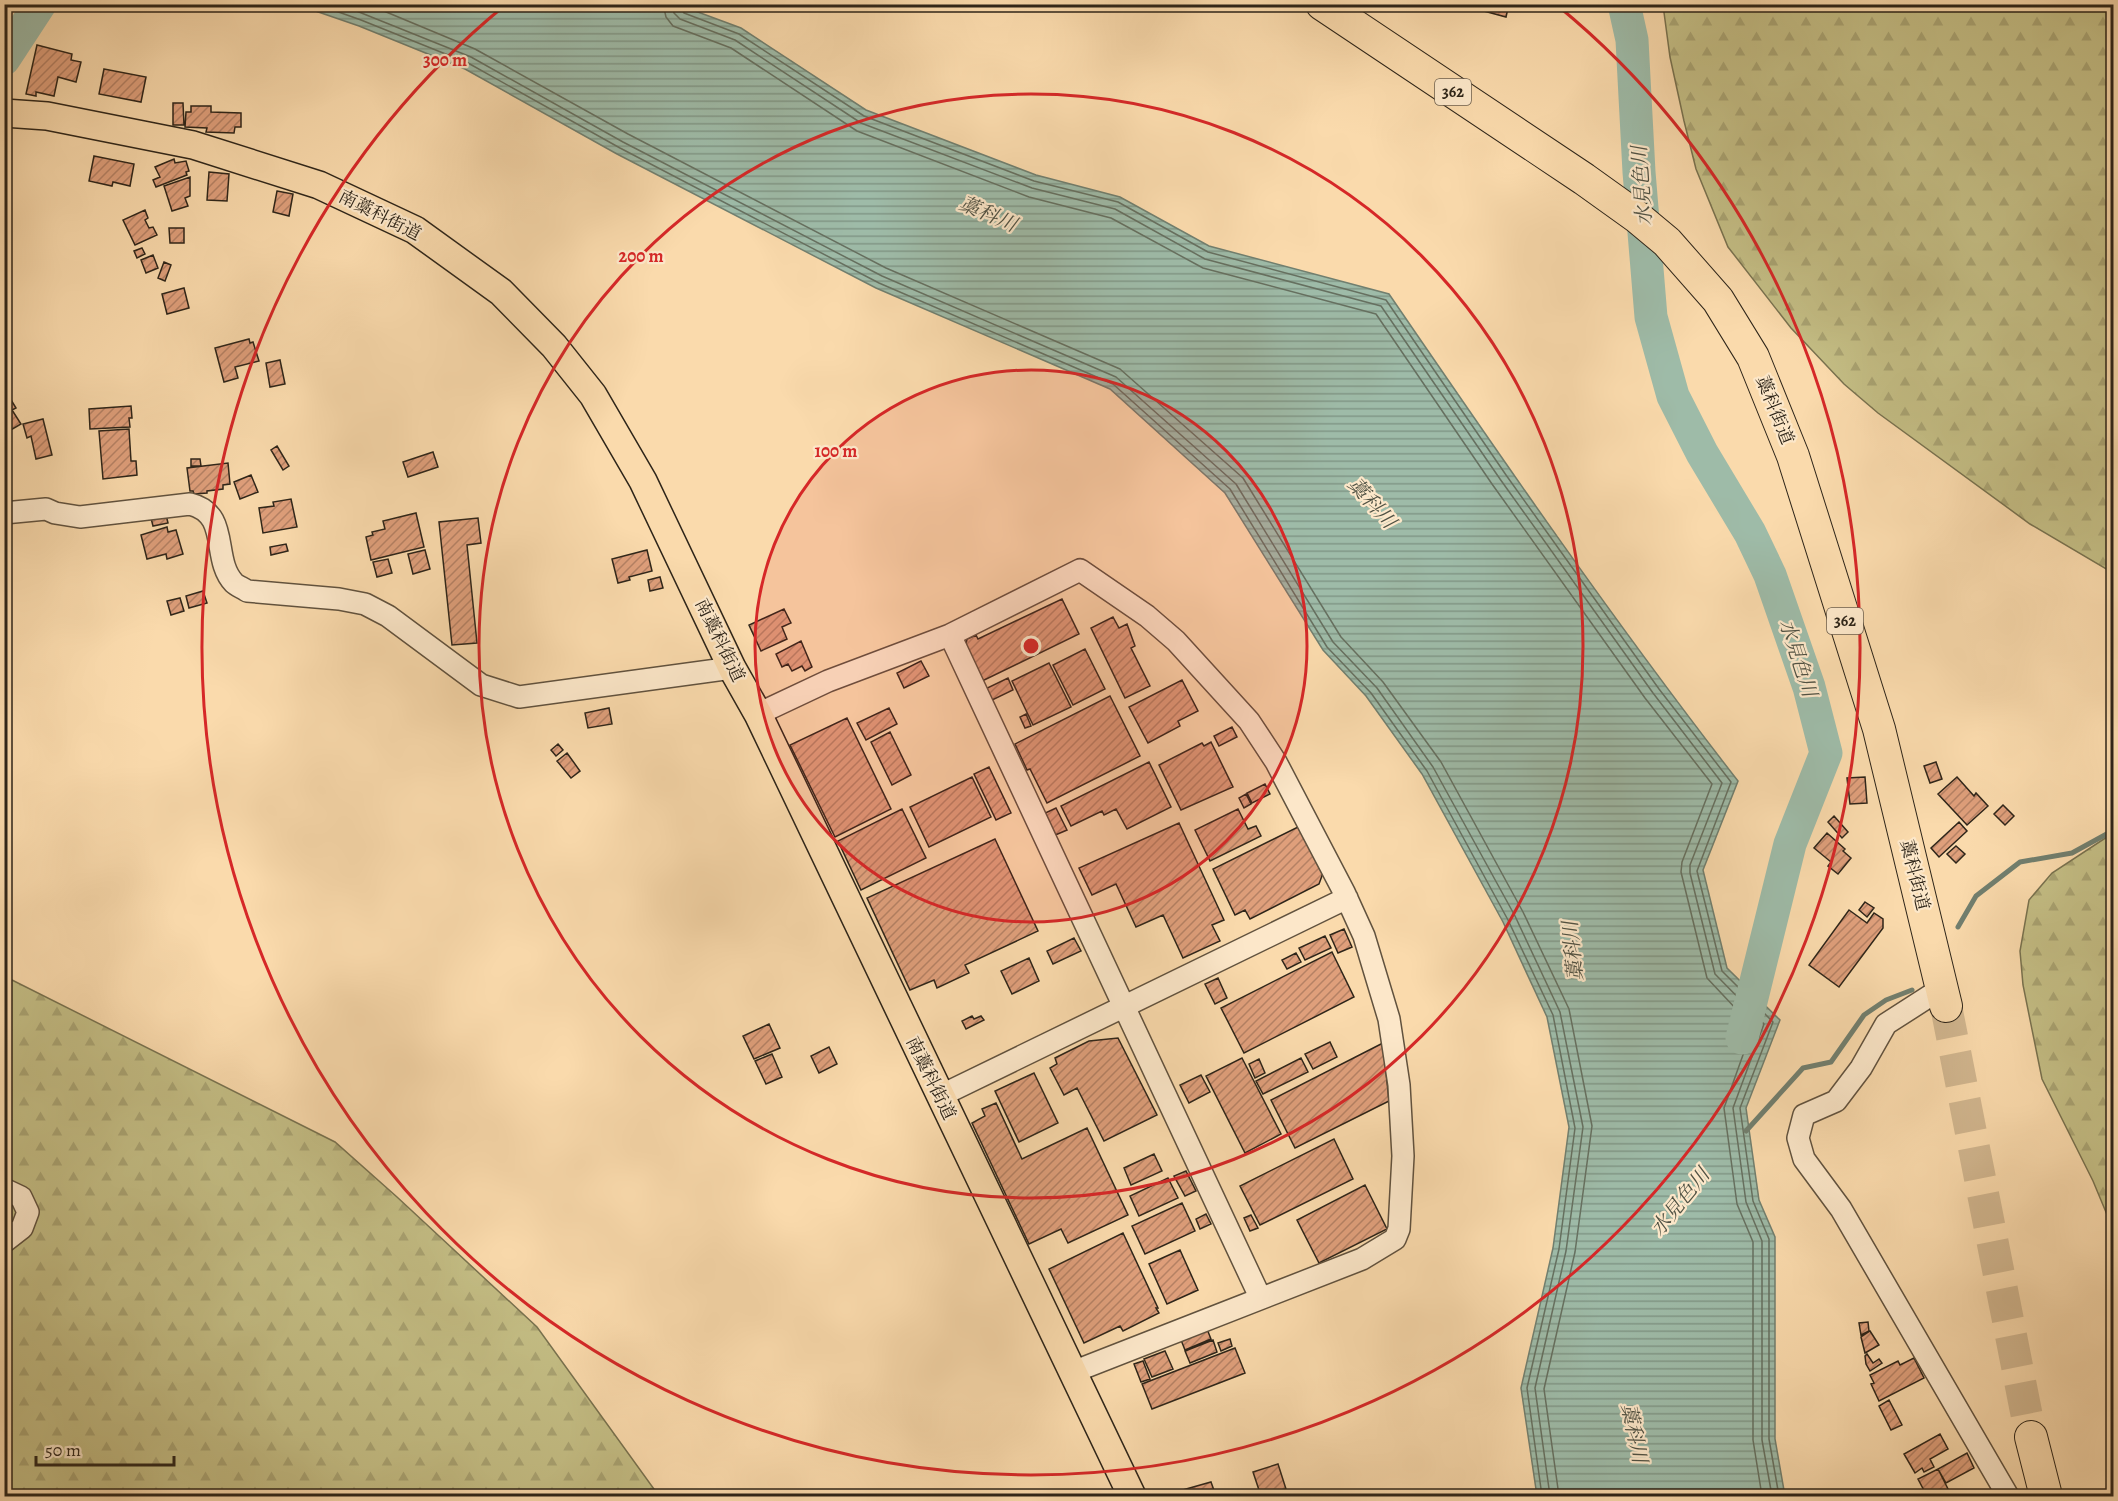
<svg xmlns="http://www.w3.org/2000/svg" width="2118" height="1501" font-family="Alegreya,'Noto Serif JP',serif">
<style>
.forest{fill:url(#forest-firs);stroke:#79724f;stroke-width:1.5}
.water{fill:url(#water-rules);stroke:#717f6f;stroke-width:1.5}
.lines{fill:none;stroke-linecap:round;stroke-linejoin:round}
.shore{stroke:#667060;stroke-width:1.5}
.stream{stroke:#717f6f;stroke-width:5}
.river{stroke:#9ebba8;stroke-width:33}
.building{fill:url(#building-hatch);stroke:#2e2519;stroke-width:1.5}
.highway-tunnel{stroke:#d1b68f;stroke-width:32;stroke-dasharray:32 16;stroke-linecap:butt}
.minor-casing{stroke:#61523e;stroke-width:24}
.major-casing{stroke:#2e2519;stroke-width:30}
.highway-casing{stroke:#2e2519;stroke-width:34}
.minor{stroke:#fce7c9;stroke-width:21}
.major{stroke:#fadaac;stroke-width:27}
.highway{stroke:#fadaac;stroke-width:32}
.ring{fill:none;stroke:#d62828;stroke-width:3}
.labels{text-anchor:middle;dominant-baseline:central;stroke-width:4.5;stroke-linejoin:round;paint-order:stroke}
.shield{fill:#fce7c9;stroke:#6c5f4e;stroke-width:1.5}
.shield-label{font-size:16px;font-weight:bold;fill:#2e2519}
.street-label{font-size:18px;fill:#2e2519;stroke:#fce7c9}
.water-label{font-size:20px;font-style:italic;fill:#505244;stroke:#fce7c9}
.centre{fill:#d62828;stroke:#fce7c9;stroke-width:3}
.ring-label{font-size:18px;text-anchor:middle;font-weight:bold;fill:#d62828;stroke:#fce7c9;stroke-width:4.5;stroke-linejoin:round;paint-order:stroke}
</style>
<defs>
<pattern id="forest-firs" width="22" height="20" patternUnits="userSpaceOnUse" patternTransform="scale(1.5)"><rect width="22" height="20" fill="#c4be85"/><path d="M5 1l3.5 6h-7zM16 11l3.5 6h-7z" fill="#a9a372"/></pattern>
<pattern id="water-rules" width="6" height="5" patternUnits="userSpaceOnUse" patternTransform="scale(1.5)"><rect width="6" height="5" fill="#9ebba8"/><path d="M0 2.5h6" fill="none" stroke="#819888"/></pattern>
<pattern id="building-hatch" width="6" height="6" patternUnits="userSpaceOnUse" patternTransform="scale(1.5)"><rect width="6" height="6" fill="#df9f7b"/><path d="M-1 1l2-2M0 6l6-6M5 7l2-2" fill="none" stroke="#b58164"/></pattern>
</defs>
<rect width="100%" height="100%" fill="#fadaac"/>
<filter id="stains"><feTurbulence type="fractalNoise" baseFrequency=".00333" numOctaves="4"/><feColorMatrix values="0 0 0 0 .2 0 0 0 0 .09 0 0 0 0 .02 0 0 0 .5 -.17"/></filter>
<radialGradient id="worn" r=".72"><stop offset=".6" stop-color="#630" stop-opacity="0"/><stop offset="1" stop-color="#630" stop-opacity=".3"/></radialGradient>
<!-- forest -->
<path class="forest" d="M1663,5H2113V573L2030,524L1878,413L1844,384L1791,328L1728,247L1696,169L1684,121L1670,57Z
M2113,833V1229L2093,1181L2042,1079L2023,985L2020,951L2029,900L2052,873Z
M4,976L335,1142L397,1197L537,1327L659,1496H5Z"/>
<!-- water -->
<path class="water" d="M298,5H679L741,28L866,110L1036,175L1120,197L1209,246L1389,294C1502,459 1615,623 1738,781L1703,870L1727,968L1780,1020L1746,1108L1759,1200L1775,1237V1439L1785,1496H1537L1521,1388L1553,1248L1569,1127L1547,1017L1503,922L1422,774L1366,696L1323,650L1225,493L1110,389L876,288L617,154L465,69L359,26Z"/>
<g class="lines">
<!-- shore -->
<path class="shore" d="M316,4L361,20L468,63L620,148L879,283L1113,384L1230,489L1327,647L1371,693L1427,771L1508,920L1553,1015L1575,1128L1559,1249L1527,1388L1542,1496
M339,4L471,57L623,142L882,276L1116,377L1236,484L1333,642L1377,688L1433,767L1515,916L1560,1012L1583,1127L1566,1251L1535,1388L1550,1496
M367,4L475,49L628,134L886,268L1120,369L1243,478L1341,637L1383,682L1441,762L1523,912L1569,1009L1592,1126L1575,1252L1544,1389L1559,1496
M663,4L666,17L673,26L731,48L857,131L1029,197L1111,218L1203,268L1376,314L1492,484L1645,698L1712,784L1682,862L1681,872L1707,978L1753,1027L1724,1108L1737,1204L1753,1242V1440L1762,1496
M672,4L674,13L680,19L735,40L861,123L1032,188L1115,209L1205,259L1381,306L1500,479L1653,693L1722,783L1690,865V873L1715,974L1764,1024L1733,1108L1746,1202L1762,1241V1440L1772,1496
M680,4L681,9L684,13L739,34L864,116L1034,181L1118,202L1208,252L1386,300L1506,475L1659,689L1731,782L1697,871L1722,971L1773,1022L1740,1108L1753,1201L1769,1239V1439L1779,1496"/>
<!-- stream -->
<path class="stream" d="M1958,927L1976,896L2020,862L2072,853L2114,830
M1746,1131L1803,1068L1831,1062L1864,1015L1886,1000L1912,990"/>
<!-- river -->
<path class="river" d="M1624,4L1632,40L1639,172L1651,317L1673,396L1702,453L1750,533L1770,575L1809,687L1826,753L1790,844L1742,1038
M4,59L40,4"/>
</g>
<!-- building -->
<path class="building" d="M1458,4H1509L1506,17Z
M37,45L72,54L71,60L81,62L76,82L58,77L54,96L36,92V96L26,94Z
M104,69L146,77L141,102L99,94Z
M173,103H183L184,125H173Z
M191,106H211V112L241,113V127H235L234,133L206,132L207,128L185,127L186,112H191Z
M94,156L134,164L130,186L113,182L112,186L89,181Z
M174,159L175,163L186,161L189,171L186,172L187,175L156,187L153,180L160,177L155,167Z
M209,172L229,174L227,201L207,200Z
M190,177V196L185,198L188,206L172,211L164,186Z
M277,191L293,194L289,216L273,212Z
M145,210L148,218L145,220L149,228L153,227L157,235L135,245L123,220Z
M169,228H184V243H170Z
M142,248L145,254L137,258L134,251Z
M153,255L158,268L146,273L141,260Z
M164,262L171,265L165,281L158,278Z
M184,288L189,308L167,314L162,294Z
M249,339L250,343L253,342L259,361L235,367L238,378L224,382L215,348Z
M280,360L285,384L270,387L266,363Z
M8,395L16,408L12,410L21,424L4,434V397Z
M131,406L132,418H129L130,427L90,429L89,409Z
M43,419L52,455L36,459L31,436L27,438L23,424Z
M129,429L131,461H136L137,475L103,479L99,431Z
M277,446L289,466L283,470L271,450Z
M433,452L438,467L408,477L403,462Z
M191,459H200L201,466H191Z
M228,463L230,484L223,485V489L207,491V493L194,494L193,491H190L187,468Z
M251,475L258,492L240,499L234,482Z
M291,499L297,527L263,533L259,508L274,506L273,502Z
M416,513L424,547L371,560L366,537L373,535L372,532L385,529L383,521Z
M166,515L168,523L153,526L151,518Z
M478,518L481,543L467,545L477,643L452,645L439,522Z
M167,527L168,532L176,530L183,554L167,559L166,554L147,559L141,535Z
M286,544L288,551L271,555L270,547Z
M425,550L430,569L413,574L408,554Z
M647,550L652,571L629,577L630,580L618,583L612,559Z
M388,559L392,573L377,577L373,562Z
M660,577L663,588L650,591L648,580Z
M203,591L207,603L189,608L186,596Z
M180,598L184,611L171,615L167,601Z
M1062,599L1079,634L976,684L963,658L967,639L976,635L978,639Z
M784,609L791,623L782,627L787,639L761,651L749,625Z
M1113,617L1119,628L1127,624L1135,646L1131,648L1150,686L1125,698L1091,628Z
M801,641L812,667L805,671L802,666L792,671L788,664L782,667L776,654Z
M1085,649L1105,689L1073,705L1053,665Z
M921,661L929,676L904,688L897,673Z
M1049,663L1071,707L1033,725L1012,681Z
M1008,678L1013,690L986,703L981,691Z
M1182,680L1198,711L1178,721L1180,726L1148,743L1129,707Z
M1110,696L1140,756L1047,803L1030,769L1027,770L1015,744Z
M609,708L612,724L588,728L585,713Z
M889,708L897,724L866,740L857,723Z
M1026,714L1031,726L1025,728L1020,717Z
M847,718L891,809L835,837L790,745Z
M1232,727L1237,737L1219,746L1214,736Z
M890,732L911,775L892,785L871,742Z
M1211,742L1233,787L1181,810L1159,765L1202,743L1204,746Z
M558,744L563,750L556,756L551,750Z
M567,753L580,771L571,778L557,761Z
M1149,762L1171,807L1127,829L1116,809L1104,815L1102,811L1071,826L1061,806Z
M1936,762L1942,779L1930,783L1924,766Z
M989,767L1011,813L996,820L974,774Z
M972,777L991,817L929,847L910,807Z
M1865,777L1867,803L1850,804L1847,778Z
M1957,777L1974,796L1976,793L1988,806L1967,825L1938,794Z
M1265,784L1270,794L1252,803L1247,793Z
M1246,794L1251,804L1244,808L1239,798Z
M2003,805L2014,816L2005,825L1994,814Z
M1056,808L1067,830L1053,836L1043,814Z
M902,809L926,858L861,890L838,841Z
M1238,809L1248,829L1256,826L1261,836L1210,861L1195,830Z
M1834,816L1848,832L1842,838L1828,822Z
M1959,822L1967,831L1939,857L1931,848Z
M1179,823L1224,920L1212,925L1220,941L1183,958L1163,915L1136,927L1116,884L1092,895L1079,868Z
M1300,826L1323,873L1319,884L1250,919L1245,910L1235,915L1213,869Z
M1827,833L1845,849L1843,851L1851,858L1838,874L1828,866L1831,862L1814,848Z
M995,839L1038,931L965,965L969,973L937,988L934,980L910,990L867,898Z
M1956,846L1965,854L1956,863L1947,854Z
M1865,902L1874,908L1867,917L1859,910Z
M1849,910L1867,923L1874,913L1883,919V928L1839,987L1809,965Z
M1344,929L1352,947L1338,953L1330,935Z
M1325,936L1331,948L1305,960L1299,948Z
M1074,938L1081,951L1053,964L1047,951Z
M1332,952L1354,997L1244,1053L1221,1008Z
M1296,953L1301,962L1287,969L1282,960Z
M1029,958L1039,981L1012,994L1001,971Z
M1218,978L1227,998L1215,1004L1205,984Z
M972,1016L974,1019L981,1016L984,1020L966,1029L962,1021Z
M769,1024L780,1048L754,1059L743,1036Z
M1118,1038L1157,1115L1104,1141L1077,1088L1064,1095L1050,1068L1057,1064L1055,1058L1089,1041Z
M1330,1042L1337,1057L1313,1069L1305,1054Z
M1383,1043L1389,1101L1295,1148L1271,1100Z
M829,1047L837,1064L819,1073L811,1056Z
M772,1054L782,1077L766,1084L755,1061Z
M1242,1058L1281,1134L1245,1153L1206,1076Z
M1301,1058L1308,1072L1263,1094L1256,1081Z
M1259,1059L1265,1073L1255,1078L1249,1064Z
M1034,1073L1058,1123L1019,1142L995,1091Z
M1201,1075L1210,1092L1189,1103L1180,1085Z
M996,1103L1022,1159L1087,1128L1128,1215L1068,1243L1061,1229L1029,1244L972,1123L985,1116L982,1109Z
M1334,1139L1353,1179L1260,1225L1240,1186Z
M1154,1154L1162,1171L1131,1185L1124,1168Z
M1186,1171L1196,1191L1185,1196L1174,1176Z
M1168,1178L1178,1198L1139,1216L1130,1196Z
M1365,1185L1387,1229L1319,1263L1297,1220Z
M1182,1203L1195,1231L1145,1254L1132,1226Z
M1206,1214L1211,1224L1200,1229L1196,1219Z
M1251,1215L1258,1228L1250,1231L1244,1218Z
M1123,1233L1158,1308H1156L1159,1313L1123,1331L1120,1326L1084,1343L1049,1269Z
M1180,1250L1198,1290L1167,1304L1149,1264Z
M1868,1322L1869,1331L1861,1335L1859,1323Z
M1207,1329L1211,1339L1185,1350L1181,1340Z
M1870,1331L1879,1345L1865,1353L1861,1337Z
M1230,1339L1232,1346L1221,1351L1218,1343Z
M1213,1340L1217,1352L1190,1363L1185,1351Z
M1235,1348L1245,1373L1152,1409L1142,1384Z
M1165,1351L1173,1369L1152,1377L1144,1359Z
M1867,1354L1873,1363L1879,1359L1882,1363L1870,1371L1866,1364L1865,1356Z
M1914,1358L1924,1378L1879,1401L1871,1384L1874,1383L1870,1375L1898,1361L1900,1365Z
M1143,1361L1150,1379L1141,1382L1134,1364Z
M1889,1400L1902,1425L1891,1430L1879,1406Z
M1940,1434L1948,1449L1930,1459L1934,1467L1924,1472L1922,1468L1915,1473L1904,1454Z
M1967,1453L1974,1468L1946,1483L1938,1469Z
M1278,1464L1286,1489L1261,1496L1253,1472Z
M1938,1469L1948,1489L1934,1496H1927L1918,1479Z
M1211,1482L1216,1496H1181L1179,1491Z"/>
<g class="lines">
<!-- highway-tunnel -->
<path class="highway-tunnel" d="M1946,1006L2031,1437"/>
<!-- minor casing -->
<g class="minor-casing">
<path id="minor" d="M4,513L46,509L55,513L80,517L190,504C231,514 211,559 234,583C237,586 243,588 247,591L339,599L365,604L388,616L481,685L519,697L732,668
M950,635L1260,1297
M758,714L828,681L950,635L1080,570L1147,616L1176,641L1249,721L1276,762L1344,892L1364,936L1389,1019L1399,1085L1403,1156L1399,1229L1395,1239L1362,1259L1073,1372
M1942,988L1886,1024L1861,1068L1836,1101L1804,1115L1798,1138L1804,1159L1841,1209L2008,1496
M940,1096L1347,898
M4,1189L21,1197L28,1212L22,1228L4,1242"/>
</g>
<!-- major casing -->
<g class="major-casing">
<path id="major" d="M4,113L47,116L193,145L319,185L415,230L501,292L554,346L593,395L643,481L732,668L758,714L1132,1496"/>
</g>
<!-- highway casing -->
<g class="highway-casing">
<path id="highway" d="M1322,4L1584,179L1637,217L1667,242L1718,300L1753,357L1793,456L1879,729L1946,1006
M2031,1437L2046,1496"/>
</g>
<!-- minor -->
<use href="#minor" class="minor"/>
<!-- major -->
<use href="#major" class="major"/>
<!-- highway -->
<use href="#highway" class="highway"/>
</g>
<!-- distance rings -->
<circle cx="1031" cy="646" r="276" fill="#d62828" fill-opacity=".12"/>
<g class="ring">
<circle cx="1031" cy="646" r="276"/>
<circle cx="1031" cy="646" r="552"/>
<path d="M1558 6A829 829 0 1 1 504 6"/>
</g>
<g class="labels">
<!-- shield labels -->
<g class="shield">
<rect x="1435" y="79" width="36" height="26" rx="4.5"/>
<rect x="1827" y="608" width="36" height="26" rx="4.5"/>
</g>
<g class="shield-label">
<text x="1453" y="92">362</text>
<text x="1845" y="621">362</text>
</g>
<!-- street labels -->
<g class="street-label">
<text transform="translate(380 215) rotate(27)">南藁科街道</text>
<text transform="translate(1775 410) rotate(68)">藁科街道</text>
<text transform="translate(720 640) rotate(64)">南藁科街道</text>
<text transform="translate(1915 875) rotate(76)">藁科街道</text>
<text transform="translate(931 1078) rotate(64)">南藁科街道</text>
</g>
<!-- water labels -->
<g class="water-label">
<text transform="translate(1642 186) rotate(-94)">水見色川</text>
<text transform="translate(988 214) rotate(23)">藁科川</text>
<text transform="translate(1372 503) rotate(48)">藁科川</text>
<text transform="translate(1798 658) rotate(72)">水見色川</text>
<text transform="translate(1573 951) rotate(-96)">藁科川</text>
<text transform="translate(1680 1202) rotate(-51)">水見色川</text>
<text transform="translate(1634 1433) rotate(78)">藁科川</text>
</g>
</g>
<circle cx="1031" cy="646" r="9" class="centre"/>
<g class="ring-label">
<text x="445" y="66">300 m</text>
<text x="641" y="262">200 m</text>
<text x="836" y="457">100 m</text>
</g>
<!-- margin -->
<rect width="2118" height="1501" fill="none" stroke="#fadaac" stroke-width="24"/>
<rect x="6" y="6" width="2106" height="1489" fill="none" stroke="#2e2519" stroke-width="3"/>
<rect x="12" y="12" width="2094" height="1477" fill="none" stroke="#2e2519" stroke-width="1.5"/>
<!-- scale -->
<path d="M36 1456v9h138v-9" fill="none" stroke="#2e2519" stroke-width="3"/>
<text x="45" y="1456" font-size="18" fill="#2e2519" stroke="#fce7c9" stroke-width="4.5" paint-order="stroke">50 m</text>
<rect width="100%" height="100%" filter="url(#stains)"/>
<rect width="100%" height="100%" fill="url(#worn)"/>
</svg>
